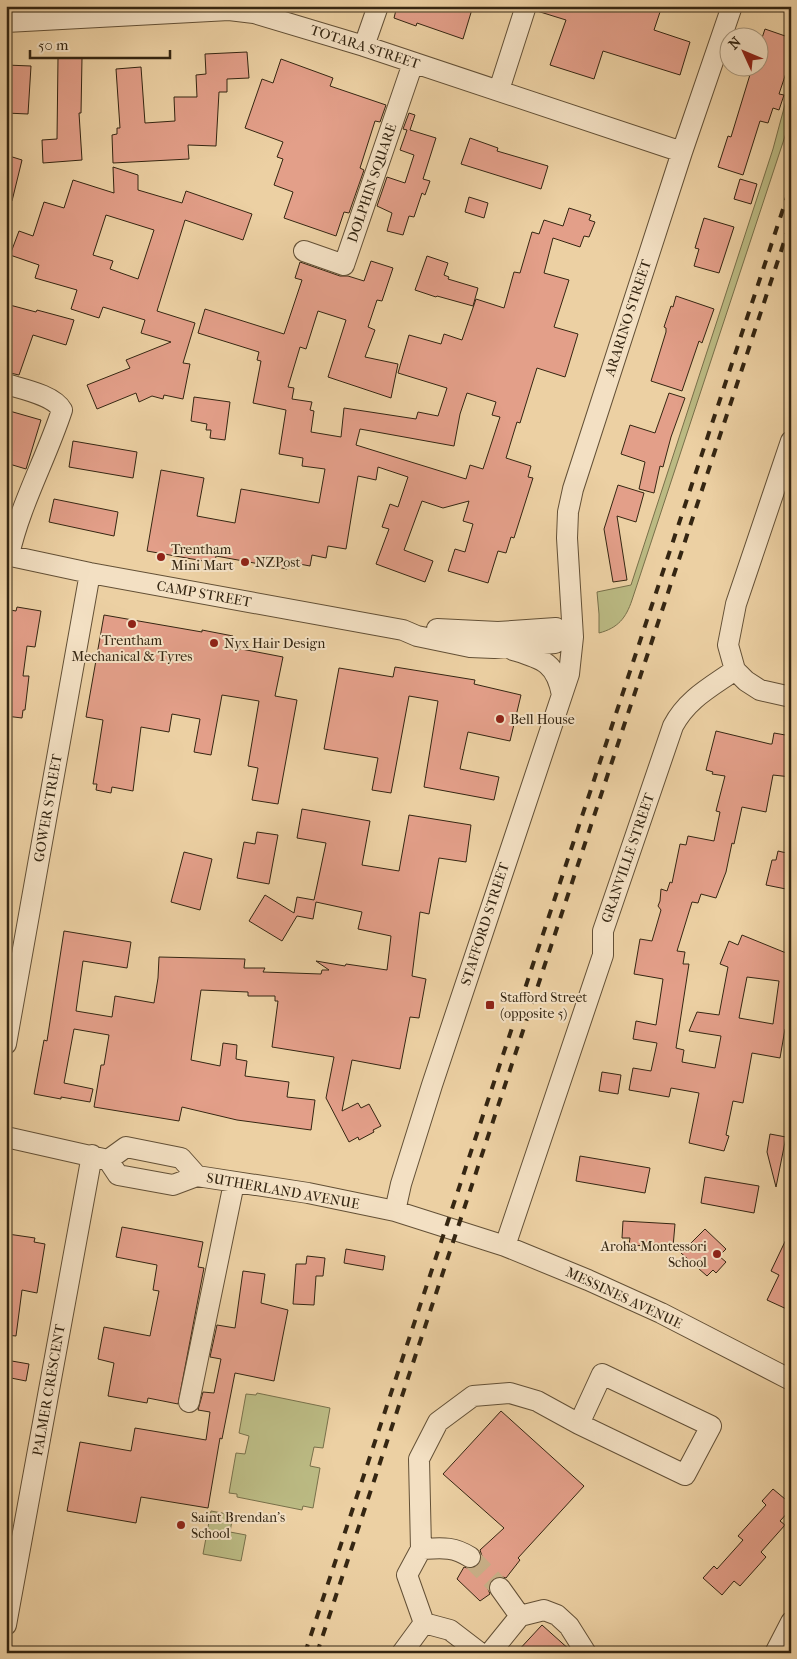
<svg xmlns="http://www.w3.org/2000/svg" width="797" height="1659" font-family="'IM FELL French Canon',serif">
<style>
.green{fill:#bbba83;stroke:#78704a}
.building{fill:#e39f89;stroke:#352612;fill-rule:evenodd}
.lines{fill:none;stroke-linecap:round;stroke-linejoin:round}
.minor-tunnel{stroke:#c7ae86;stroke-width:20;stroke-dasharray:20 10;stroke-linecap:butt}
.minor-casing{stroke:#635036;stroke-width:22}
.minor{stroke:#f3e0c3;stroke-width:20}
.rail{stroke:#352612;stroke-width:4;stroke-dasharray:9 9;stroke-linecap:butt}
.poi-dot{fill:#8f2418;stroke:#f3e0c3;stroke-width:2}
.labels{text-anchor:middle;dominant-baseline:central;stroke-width:4;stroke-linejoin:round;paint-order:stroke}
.street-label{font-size:14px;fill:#352612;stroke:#f3e0c3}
.poi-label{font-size:14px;fill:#352612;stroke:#f3e0c3;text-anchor:start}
</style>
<rect width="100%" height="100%" fill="#ecd0a3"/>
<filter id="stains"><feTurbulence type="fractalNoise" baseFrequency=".004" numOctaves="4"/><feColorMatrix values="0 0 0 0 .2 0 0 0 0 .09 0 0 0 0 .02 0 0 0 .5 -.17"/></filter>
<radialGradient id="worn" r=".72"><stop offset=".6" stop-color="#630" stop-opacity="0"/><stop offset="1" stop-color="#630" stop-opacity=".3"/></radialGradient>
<!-- green -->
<path class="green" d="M791,82V118L632,600C626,618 618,628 599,633V614L597,592L631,585L773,149Z
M257,1393L330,1408L323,1448L314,1447L310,1466L320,1468L313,1508L303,1506L302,1510L237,1497V1494L229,1493L236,1453L245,1454L249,1436L239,1433L246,1394L256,1395Z
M211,1511L233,1515L230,1532L246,1535L241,1561L203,1554Z"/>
<!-- building -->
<path class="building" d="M397,6H473L463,39L417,23L416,26L394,18Z
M538,6H662L654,30L690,42L680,75L603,51L594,79L550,65L566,20L537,11Z
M765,29L791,38V58L779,94L784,95L779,110L773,108L768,123L760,121L743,175L718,167L728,136L731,137L752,68H760V44Z
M247,52L249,78L227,79V92H219L216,146L188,145L189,159L113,163L112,135L117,134V128H120L116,69L141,67L145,123L175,121L174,97H197L196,75L206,74L205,54Z
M58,58H82L81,113H79L82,160L43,163L42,140L57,139Z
M281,59L333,78L330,86L386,105L380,122L375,121L360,168L364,170L349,213L344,212L336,236L284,218L293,192L274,185L283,159L277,157L283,142L245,128L262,79L273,83Z
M6,65L31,66L28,114L6,113Z
M409,113L415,115L410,130L436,138L423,179L430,181L425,195L422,193L414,217L409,216L403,235L387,231L392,213L377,206L387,177L405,183L414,155L400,150L407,130L403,129Z
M470,138L498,148L497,151L548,166L541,189L461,164Z
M6,155L22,160L12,201L6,200Z
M113,167L138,175V190L182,203L186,191L252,214L243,240L185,220L157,311L195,323L183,363L190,364L183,399L164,395L163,399L152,396L139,402L136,393L97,409L87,385L130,368L126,360L171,342L141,333L145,320L103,307L99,318L71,309L77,290L35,278L39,265L10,255L19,231L33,236L44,202L64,208L73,180L114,193ZM106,215L154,230L138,279L110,269L113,261L93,255Z
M740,179L757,184L751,204L734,199Z
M469,197L488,203L484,218L465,212Z
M569,208L591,215L589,220L595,222L589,237L584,236L580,247L553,238L544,273L569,280L554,327L578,334L565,377L537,368L520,423L517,422L506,458L531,466L528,477L533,478L514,538L511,537L506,553L498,551L488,583L448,571L455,549L465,552L473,524L463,521L469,501L443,508L422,501L404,550L433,561L425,582L376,564L389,529L382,527L390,504L398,507L408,477L378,467L376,480L358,476L346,549L328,546L326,558L312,555L310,566L289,562L287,569L216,556L215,563L147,551L161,470L204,478L197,516L235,523L241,489L319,503L325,469L302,466L303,458L279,454L286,410L253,403L261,361L257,360L259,352L198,333L205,309L284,334L302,280L295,278L300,262L340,276H348L364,281L371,261L393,268L382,301L377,300L368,327L375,330L365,357L398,364L391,398L328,377L346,320L318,311L306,349L300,347L288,387L294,388L292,399L312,402L310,410L314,411L311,432L341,437L344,408L416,419L418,412L438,416L447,388L398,373L409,335L441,344L444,334L462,340L476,299L504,308L514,272L520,273L532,232L539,234L544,220L563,226ZM467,393L496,402L492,415L500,417L483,469L470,465L466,479L356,445L360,429L454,446L460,414Z
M704,218L734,227L719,273L694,266L699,249L695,248Z
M427,256L448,263L444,275L449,277L448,279L478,288L473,306L437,296L436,297L415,290Z
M676,296L714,309L702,343L699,341L682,391L651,381L666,332V328L664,327L671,306L673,307Z
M6,304L36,312L37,310L74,320L66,345L33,335L19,375L6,372Z
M669,393L685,398L671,437L663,467L660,466L654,493L639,489L645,462L621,454L630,425L655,433Z
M194,397L230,402L225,440L210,438L211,430H206L207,424L191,421Z
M6,410L41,420L26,469L6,463Z
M73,441L137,452L133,478L69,467Z
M618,485L644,493L636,522L617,516L627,580L613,582L604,529Z
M54,499L118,512L114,536L49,522Z
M17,607L41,611L35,647L27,646L23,676H29L25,710H23L22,718L6,716V676L10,649H6V619H9L10,610L16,611Z
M104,615L202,632V630L233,636L231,647L283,657L275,696L297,700L278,804L252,800L258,768L248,766L259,701L222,695L211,755L194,752L200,719L172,714L169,732L141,727L133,791L112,787L111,793L96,790L97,784H93L103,720L86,717Z
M395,667L475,680L474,684L521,695L510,741L468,732L460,769L499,777L494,800L424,787L438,701L409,696L391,793L372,790L378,758L324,749L339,668L393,677Z
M716,731L770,744H772L774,733L791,736V777L773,775L766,812L742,807L734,844L732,843L726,872L716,898L701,894L698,903L692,902L677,951L685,952L683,964H689L676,1048L684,1050L682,1062L715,1068L721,1036L689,1031L697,1012L719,1015L728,967L720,964L729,941L738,945L742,935L791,955V1030L785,1029L780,1058L752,1053L743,1103L733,1101L726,1135L729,1136L724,1151L689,1143L699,1093L671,1088L669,1097L629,1090L633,1068L651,1071L657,1043L633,1039L636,1021L656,1025L663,979L634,974L640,939L652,941L661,910L658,906L660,901L661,889L667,891L670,882L672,883L680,844L686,845L688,836L714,841L720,812L716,811L725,776L712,774L713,772L706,770ZM747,977L779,981L773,1024L739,1018Z
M302,809L370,821L362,865L399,871L409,815L471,825L466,862L439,858L429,914L420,912L412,976L426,979L419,1018L410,1017L400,1069L352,1060L342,1111L358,1103L361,1108L369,1104L381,1126L373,1130L374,1132L359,1140L358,1137L349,1142L326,1098L334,1057L272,1047L278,1001H275V996H248V992L201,990L191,1060L220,1066L223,1043L237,1045L236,1059L247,1061L245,1076L289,1082L287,1097L315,1100L311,1130L237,1120L182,1107L179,1121L94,1107L101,1065H104L109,1035L74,1029L64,1083L93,1089L90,1102L61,1097V1099L34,1094L44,1040L47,1041L64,931L131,942L127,968L83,961L76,1011L112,1017L115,996L154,1003L158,978L159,957L245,959L244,968H265L263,972L321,974L322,970H329L316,961L345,966L346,964L387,970L391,936L358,929L362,912L316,902L313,919L297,916L282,941L249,921L265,895L294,913L297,897L314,900L326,843L297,838Z
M257,832L278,835L269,884L237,878L244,842L255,844Z
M778,851L791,854V890L766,885L772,860H776Z
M184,852L212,859L200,910L171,902Z
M602,1072L621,1075L618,1094L599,1091Z
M770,1134L786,1137L776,1187L767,1152Z
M580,1156L650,1168L645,1193L576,1181Z
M705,1177L759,1186L754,1213L701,1203Z
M623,1221L675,1224L673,1247L629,1245L630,1238H622Z
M122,1227L203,1242L198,1267L204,1268L178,1404L148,1398L147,1403L108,1396L114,1363L98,1359L104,1327L150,1336L159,1291L153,1290L157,1265L116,1257Z
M705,1229L726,1249L719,1256L726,1262L716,1273L713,1270L707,1276L681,1253Z
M791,1229V1311L767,1300L779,1275L771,1271Z
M8,1234L35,1238L34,1242L45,1244L37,1293L22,1290L16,1336L6,1335V1238H8Z
M346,1249L385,1256L383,1270L344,1263Z
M307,1256L325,1258L323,1276H316L314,1305L293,1304L296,1264H306Z
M243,1271L265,1274L261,1303L288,1310L274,1381L235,1373L222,1439L220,1438L208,1508L141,1497L136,1523L67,1511L80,1442L131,1451L135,1428L206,1440L210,1412L198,1410L203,1392L214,1393L221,1359L210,1357L217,1325L235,1328Z
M6,1360L29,1364L26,1381L6,1377Z
M501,1411L584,1486L518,1558L520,1560L506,1578L499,1576L493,1579L489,1584L488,1589L490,1594L480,1601L457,1579L464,1567L471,1569L476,1567L480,1563L482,1556L480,1550L504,1528L443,1474Z
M773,1489L791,1504V1509L780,1521L785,1525L761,1552L766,1557L740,1586L734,1581L722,1595L703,1578L714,1566L717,1569L743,1540L738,1536L766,1505L762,1501Z
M542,1625L571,1651L572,1653H516Z"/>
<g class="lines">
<!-- minor-tunnel -->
<path class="minor-tunnel" d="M470,1557L500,1588"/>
<!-- minor casing -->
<g class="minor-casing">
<path id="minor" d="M6,22L229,10L254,13L364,46L682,152
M364,46L378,6
M499,90L526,6
M304,251L344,265L413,63
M6,384C22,389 54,395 62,410C46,459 20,505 9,555
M791,441L736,604L728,645L735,670L746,681L760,690L791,697
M6,555L90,573L403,630L417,636L470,647L494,648L555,643L563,636L573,637
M437,629L498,632L556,628L563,636
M513,650C542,659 556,662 562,695
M6,1044L90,573
M6,1137L108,1160L126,1147L181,1158L197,1176L308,1193L395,1211L505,1246L588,1280L661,1313L791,1380
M108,1160L118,1175L173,1185L197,1176
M395,1211L401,1184L432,1085L569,674L573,637L567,538L568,512L573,489L682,152L732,6
M505,1246L603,955V931L673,726C687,699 711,687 735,670
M189,1402L234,1183
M421,1549C441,1548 453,1546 470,1557
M500,1588L520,1616
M424,1623L407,1575L421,1549L419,1459L438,1422L473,1396L510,1393L537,1401L579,1424L685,1475L711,1426L602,1374L579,1424
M424,1623L450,1630L480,1653
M6,1625L92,1155
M402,1653L424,1623
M490,1653L520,1616L544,1610L557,1615L569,1626L586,1653
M775,1653L791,1622"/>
</g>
<!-- minor -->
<use href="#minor" class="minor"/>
<!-- rail -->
<path class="rail" d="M305,1653L791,185
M317,1653L791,221"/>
</g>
<!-- markers -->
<g class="poi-dot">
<circle cx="161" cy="557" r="5"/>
<circle cx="245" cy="562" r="5"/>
<circle cx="132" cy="624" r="5"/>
<circle cx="214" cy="643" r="5"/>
<circle cx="500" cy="719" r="5"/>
<rect x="485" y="1000" width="10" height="10" rx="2.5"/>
<circle cx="717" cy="1254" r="5"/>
<circle cx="181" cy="1525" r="5"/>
</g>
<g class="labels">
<!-- street labels -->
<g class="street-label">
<text transform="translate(365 47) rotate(18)">TOTARA STREET</text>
<text transform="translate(372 183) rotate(-71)">DOLPHIN SQUARE</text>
<text transform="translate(628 318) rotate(-72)">ARARINO STREET</text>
<text transform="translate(204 594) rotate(10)">CAMP STREET</text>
<text transform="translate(48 808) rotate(-80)">GOWER STREET</text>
<text transform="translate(628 858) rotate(-71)">GRANVILLE STREET</text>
<text transform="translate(485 924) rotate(-72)">STAFFORD STREET</text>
<text transform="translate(283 1191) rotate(10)">SUTHERLAND AVENUE</text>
<text transform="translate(624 1298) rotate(25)">MESSINES AVENUE</text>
<text transform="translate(49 1390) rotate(-80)">PALMER CRESCENT</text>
</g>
<!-- poi labels -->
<g class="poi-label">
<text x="171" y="549">Trentham<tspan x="171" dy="16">Mini Mart</tspan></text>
<text x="255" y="562">NZPost</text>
<text x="132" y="640" text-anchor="middle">Trentham<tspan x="132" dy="16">Mechanical &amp; Tyres</tspan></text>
<text x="224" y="643">Nyx Hair Design</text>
<text x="510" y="719">Bell House</text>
<text x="500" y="997">Stafford Street<tspan x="500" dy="16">(opposite 5)</tspan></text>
<text x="707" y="1246" text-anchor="end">Aroha Montessori<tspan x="707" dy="16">School</tspan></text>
<text x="191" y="1517">Saint Brendan's<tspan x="191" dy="16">School</tspan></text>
</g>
</g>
<!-- margin -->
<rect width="797" height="1659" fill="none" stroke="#ecd0a3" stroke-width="25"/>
<rect x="8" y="8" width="782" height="1644" fill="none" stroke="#352612" stroke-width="2.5"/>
<rect x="12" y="12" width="772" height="1634" fill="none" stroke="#352612"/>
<!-- north arrow -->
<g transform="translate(744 52) rotate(314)"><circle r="24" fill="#f3e0c3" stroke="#a7967c"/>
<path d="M0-4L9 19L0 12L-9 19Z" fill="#8f2418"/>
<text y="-8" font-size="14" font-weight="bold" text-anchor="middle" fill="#352612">N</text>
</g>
<!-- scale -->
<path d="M30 50v8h140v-8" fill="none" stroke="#352612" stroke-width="2.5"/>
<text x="38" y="50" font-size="15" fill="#352612" stroke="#f3e0c3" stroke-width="4" paint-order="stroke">50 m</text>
<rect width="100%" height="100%" filter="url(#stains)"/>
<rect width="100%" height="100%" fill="url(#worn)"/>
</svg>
